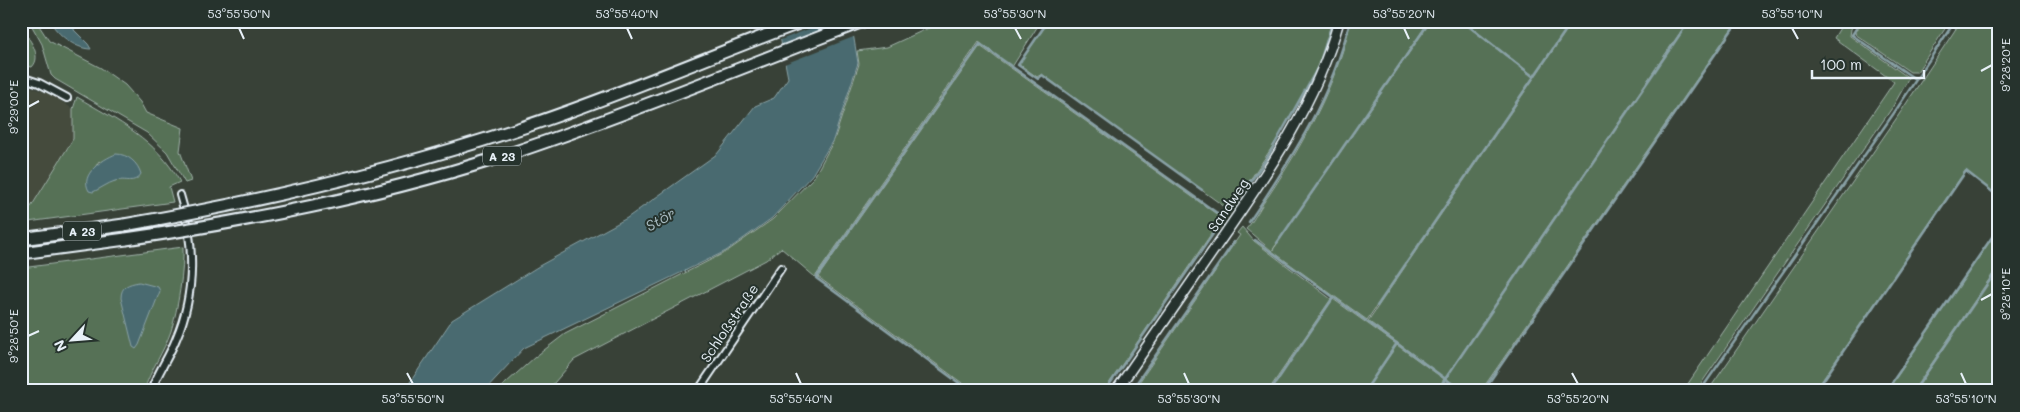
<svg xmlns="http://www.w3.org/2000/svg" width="2020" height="412" font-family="Mali,sans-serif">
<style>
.built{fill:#454b3e}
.green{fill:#567157;stroke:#9fb1a8;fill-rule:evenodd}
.water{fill:#496b6f;stroke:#89a1a6}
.pier{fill:#384137}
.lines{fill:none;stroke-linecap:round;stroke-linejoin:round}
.stream{stroke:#89a1a6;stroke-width:2.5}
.street-casing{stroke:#e8f1f8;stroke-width:10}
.secondary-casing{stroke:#e8f1f8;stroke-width:12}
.highway-casing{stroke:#e8f1f8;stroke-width:15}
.street{stroke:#26332d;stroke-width:6}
.secondary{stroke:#26332d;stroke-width:9}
.highway{stroke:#26332d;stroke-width:11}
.highway-bridge-casing{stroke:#e8f1f8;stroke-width:15;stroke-linecap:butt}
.highway-bridge{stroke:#26332d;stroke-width:11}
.ticks{fill:none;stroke:#e8f1f8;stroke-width:2}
.labels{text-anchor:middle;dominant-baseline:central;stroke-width:4;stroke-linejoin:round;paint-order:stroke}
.shield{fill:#26332d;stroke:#aeb8bb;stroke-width:1}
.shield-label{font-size:12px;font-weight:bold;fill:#e8f1f8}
.street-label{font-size:14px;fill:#e8f1f8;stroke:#26332d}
.water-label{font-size:15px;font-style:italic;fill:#a8bbc1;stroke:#26332d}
.neatline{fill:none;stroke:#e8f1f8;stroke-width:2}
.ticks-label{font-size:12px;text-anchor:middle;fill:#e8f1f8}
</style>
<rect width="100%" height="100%" fill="#384137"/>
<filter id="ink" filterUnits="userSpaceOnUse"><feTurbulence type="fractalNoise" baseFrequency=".02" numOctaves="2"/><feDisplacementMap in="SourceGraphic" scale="10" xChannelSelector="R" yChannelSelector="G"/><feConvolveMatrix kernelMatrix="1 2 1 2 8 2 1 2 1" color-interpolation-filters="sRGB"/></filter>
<g filter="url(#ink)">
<!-- built -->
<path class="built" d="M21,83L51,95L73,109V139L31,207L21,208Z"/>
<!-- green -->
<path class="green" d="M29,21H36L49,41L101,68L125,85L140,102L146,113L183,128L180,151L191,181L185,183L167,152L147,133L55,79L51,75L42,44Z
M944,21H1041L1012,67L979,42L815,277L781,248L766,260L574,360L547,391H497L535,357L565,334L726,252L773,219L814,177L834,140L859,64L857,51L887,47Z
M1049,21H1332C1327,36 1324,52 1318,65C1295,117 1261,164 1229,210L1042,74L1037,77L1019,64Z
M1351,21H1429L1272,251L1246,229C1254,221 1261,205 1269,195C1305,141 1336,85 1351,21Z
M1431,21H1461L1533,77L1367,320L1272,251Z
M1463,21H1572L1534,76Z
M1573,21H1688L1445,378L1368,321Z
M1689,21H1737L1481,391H1463L1446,378Z
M1844,21H1856L1851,29L1850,36L1909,78L1892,108L1696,391H1683L1894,82L1834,38Z
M1862,21H1950L1917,72H1910L1855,34Z
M1961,21H1999V196L1965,171L1815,391H1708L1896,119Z
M21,28C29,38 43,56 32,67L21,65Z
M980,46L1222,218L1104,391H973L818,277Z
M77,97C118,121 156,139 180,182L169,187L173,202L21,223V208L31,207L73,139V109ZM99,161L124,179L114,181L90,176Z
M1242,227L1254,241L1331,299L1268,391H1133L1240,235L1237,233Z
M1999,228V265L1913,391H1887Z
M183,247C184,270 178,309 171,331C164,352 150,370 144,391H21V268Z
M1999,267V391H1915Z
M1333,299L1396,344L1364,391H1270Z
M1397,345L1444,379L1436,391H1365Z
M1445,381L1459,391H1438Z"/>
<!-- water -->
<path class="water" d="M50,21H75L74,30L88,44L91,49C75,49 57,34 50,21Z
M777,21H851L858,63L833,140L812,175L772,218L726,251L524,348L484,391H404L452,320L539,266L627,218L717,154L755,106L774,98L788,78Z
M116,154C128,154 138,163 141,174C134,185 126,178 115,181C108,183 100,189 93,192L89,191C79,174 103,159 116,154Z
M139,282L158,287L160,291L139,345L136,349L133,347L121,298C121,286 128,284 139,282Z"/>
<!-- pier -->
<path class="pier" d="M778,21H829L778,41L774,23Z
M842,21H854L856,36L782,65L779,46Z"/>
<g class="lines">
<!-- stream -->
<path class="stream" d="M1048,21L1018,65L1038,79L1042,75L1202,190
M1462,21L1534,77
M1861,21L1852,35L1915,79
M1320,62L1333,21
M1232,208L1267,158L1318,67
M1249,222C1292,158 1332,97 1350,21
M1255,240L1462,391
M1277,243L1430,21
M1377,306L1572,21
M970,391L816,278L980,44L1224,218L1105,391
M1131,391L1234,242
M1270,391L1333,298
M1365,391L1397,343
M1437,391L1689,21
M1483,391L1738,21
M1700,391L1894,113L1955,21
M1816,391L1966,171L1999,197
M1886,391L1999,227
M1914,391L1999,267"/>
<!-- street casing -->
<g class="street-casing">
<path id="street" d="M21,77L39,83L67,98
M151,391C158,372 169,357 176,339C196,293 195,242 180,195
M698,391L781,268"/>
</g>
<!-- secondary casing -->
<g class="secondary-casing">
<path id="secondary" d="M1116,391C1151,341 1185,291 1220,241C1268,172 1316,103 1339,21"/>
</g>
<!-- highway casing -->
<g class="highway-casing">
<path id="highway" d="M21,239L124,225
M21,253L126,239"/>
</g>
<!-- street -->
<use href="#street" class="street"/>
<!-- secondary -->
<use href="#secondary" class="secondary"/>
<!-- highway -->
<use href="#highway" class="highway"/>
<!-- highway-bridge casing -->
<g class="highway-bridge-casing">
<path id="highway-bridge" d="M124,225C258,202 391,171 521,128C616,97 709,56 804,21
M126,239C262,219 399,192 530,147C642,109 752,63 863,21"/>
</g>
<!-- highway-bridge -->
<use href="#highway-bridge" class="highway-bridge"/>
</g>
</g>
<!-- ticks -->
<path class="ticks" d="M239,28L244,39M627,28L632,39M1015,28L1021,39M1404,28L1409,39M1792,28L1798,39M1981,71L1992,65M28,107L39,101M1981,300L1992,294M28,336L39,331M407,373L413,384M796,373L801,384M1184,373L1189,384M1572,373L1578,384M1961,373L1966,384"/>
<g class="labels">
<!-- shield labels -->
<g class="shield">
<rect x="483" y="146.5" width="38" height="19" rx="4"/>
<rect x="63" y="221.5" width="38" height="19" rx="4"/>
</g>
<g class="shield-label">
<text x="502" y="156">A 23</text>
<text x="82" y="231">A 23</text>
</g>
<!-- street labels -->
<g class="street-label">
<text transform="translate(1228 205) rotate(-56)">Sandweg</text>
<text transform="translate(729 323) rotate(-56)">Schloßstraße</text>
</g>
<!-- water labels -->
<g class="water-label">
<text transform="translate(660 219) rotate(-29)">Stör</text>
</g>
</g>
<!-- margin -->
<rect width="2020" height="412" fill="none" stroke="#26332d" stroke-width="55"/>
<!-- north arrow -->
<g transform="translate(72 340) rotate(244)" stroke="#26332d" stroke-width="4" paint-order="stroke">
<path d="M0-4L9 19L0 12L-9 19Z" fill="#e8f1f8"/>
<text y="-8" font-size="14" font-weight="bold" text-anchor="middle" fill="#e8f1f8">N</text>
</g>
<!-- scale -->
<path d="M1812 70v8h112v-8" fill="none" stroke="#e8f1f8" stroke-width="2.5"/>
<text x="1820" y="70" font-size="15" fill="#e8f1f8" stroke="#26332d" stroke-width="4" paint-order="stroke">100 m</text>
<rect x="28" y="28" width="1964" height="356" class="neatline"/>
<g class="ticks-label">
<text x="239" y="18">53°55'50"N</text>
<text x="627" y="18">53°55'40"N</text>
<text x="1015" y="18">53°55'30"N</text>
<text x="1404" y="18">53°55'20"N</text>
<text x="1792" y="18">53°55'10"N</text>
<text transform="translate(2006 65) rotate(-90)" y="4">9°28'20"E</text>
<text transform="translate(14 107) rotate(-90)" y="4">9°29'00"E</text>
<text transform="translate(2006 294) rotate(-90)" y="4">9°28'10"E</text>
<text transform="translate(14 336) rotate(-90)" y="4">9°28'50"E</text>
<text x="413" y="403">53°55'50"N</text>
<text x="801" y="403">53°55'40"N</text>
<text x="1189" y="403">53°55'30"N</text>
<text x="1578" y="403">53°55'20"N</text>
<text x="1966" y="403">53°55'10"N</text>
</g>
</svg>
